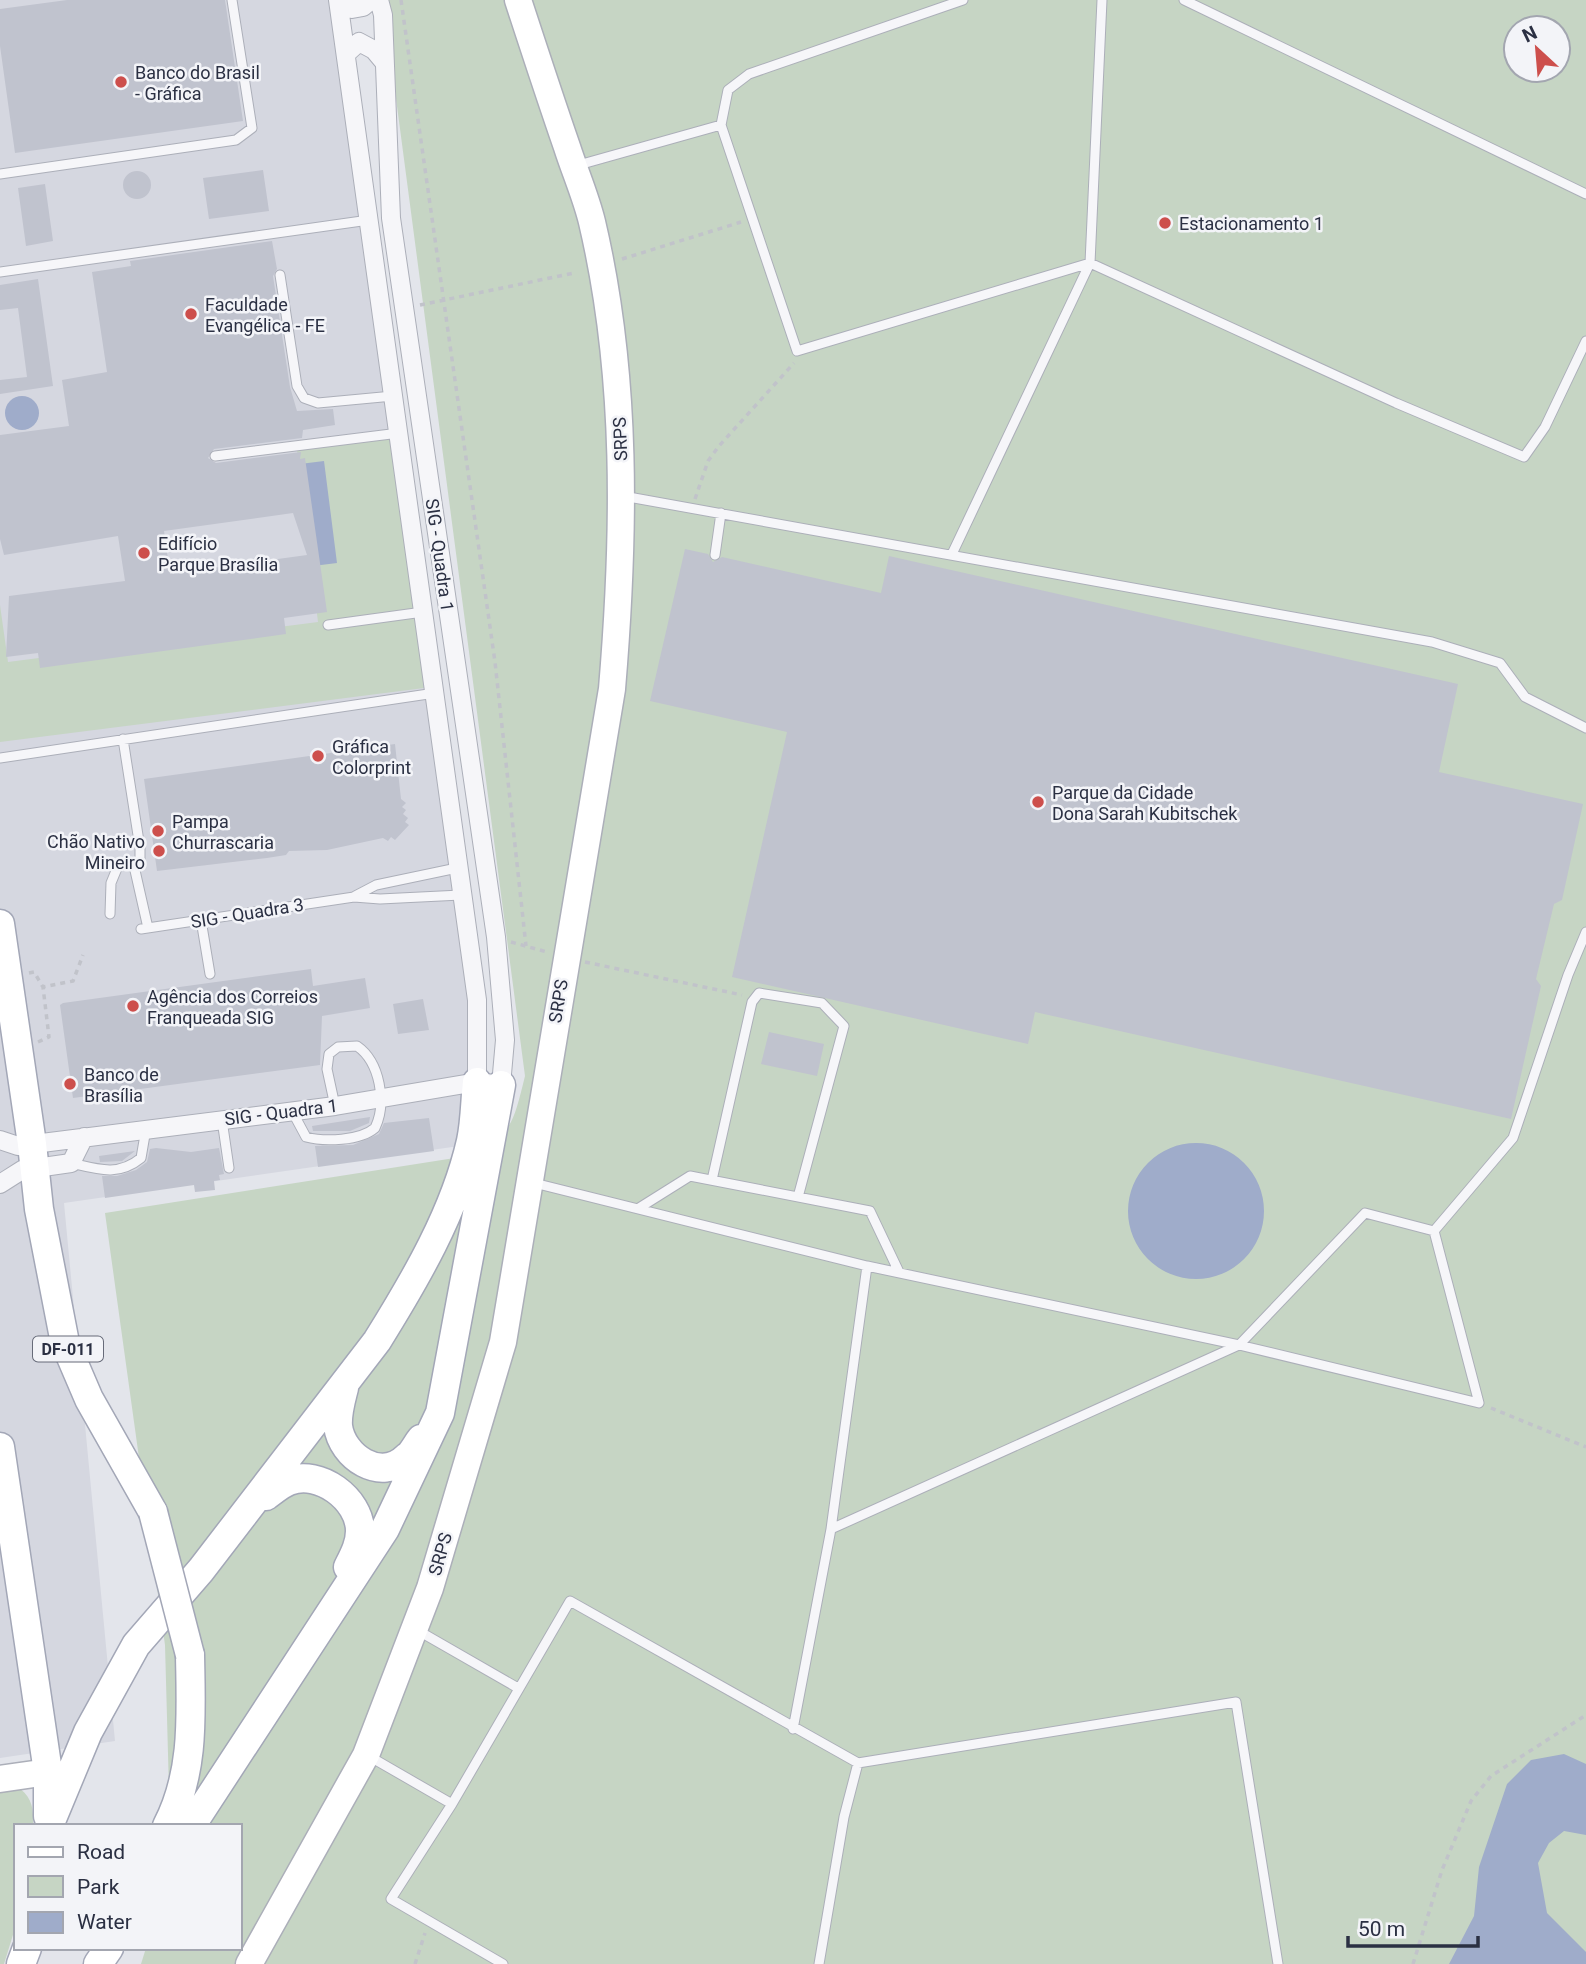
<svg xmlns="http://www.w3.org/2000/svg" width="1586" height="1964" font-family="Roboto,sans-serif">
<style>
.built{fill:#d5d7e0}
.green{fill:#c6d5c4;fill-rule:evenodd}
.water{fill:#9facca}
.building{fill:#c0c3ce;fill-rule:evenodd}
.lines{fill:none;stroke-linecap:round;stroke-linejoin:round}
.lane-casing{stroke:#acafb9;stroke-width:11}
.street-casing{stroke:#acafb9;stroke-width:20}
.secondary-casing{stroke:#acafb9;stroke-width:29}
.primary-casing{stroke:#a3a7b7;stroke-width:31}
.path{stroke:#c1c3ca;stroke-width:3.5;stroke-dasharray:5 5;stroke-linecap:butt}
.lane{stroke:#f6f6f9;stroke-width:9}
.street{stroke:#f6f6f9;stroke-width:18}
.secondary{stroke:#fff;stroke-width:26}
.primary{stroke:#fff;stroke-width:28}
.primary-bridge-casing{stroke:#a3a7b7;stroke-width:31;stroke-linecap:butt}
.primary-bridge{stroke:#fff;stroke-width:28}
.poi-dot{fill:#cd4f4c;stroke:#f3f4f8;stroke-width:2.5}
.labels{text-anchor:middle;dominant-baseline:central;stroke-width:5;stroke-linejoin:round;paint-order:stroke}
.shield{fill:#f3f4f8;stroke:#676b79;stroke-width:2}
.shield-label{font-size:16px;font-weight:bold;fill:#2b3043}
.poi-label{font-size:18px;fill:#2b3043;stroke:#f3f4f8;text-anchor:start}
.street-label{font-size:18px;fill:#2b3043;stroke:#f3f4f8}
</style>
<rect width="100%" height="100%" fill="#e3e5eb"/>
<!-- built -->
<path class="built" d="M0,0H337L494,1141L64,1203L115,1741L0,1758Z"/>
<!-- green -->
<path class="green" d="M383,0H1586V1964H141L146,1948H240V1826H170L165,1645L105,1213L461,1157C511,1136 512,1129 525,1076ZM1516,28H1558V70H1516Z
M393,437L424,688L0,742V605L8,662L318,622L297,450Z
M16,1786C32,1796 34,1808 33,1826H16V1925L4,1964H0V1788Z"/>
<!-- water -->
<path class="water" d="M5 413a17 17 0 1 1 34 0a17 17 0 1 1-34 0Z
M324,461L337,563L313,566L300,464Z
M1128 1211a68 68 0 1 1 136 0a68 68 0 1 1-136 0Z
M1564,1754L1586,1764V1835L1564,1831L1549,1843L1538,1863L1547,1913L1586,1952V1964H1449L1474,1916L1479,1867L1507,1784L1531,1760Z"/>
<!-- building -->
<path class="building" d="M67,0H225L243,121L15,153L0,46V9Z
M263,170L269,211L209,219L203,178Z
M123 185a14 14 0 1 1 28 0a14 14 0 1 1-28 0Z
M45,184L53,241L26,246L18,188Z
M272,241L277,269L273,276L290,387L297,411L333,409L335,425L303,430L302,438L214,449L208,458L216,463L301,452L300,459L305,458L327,612L284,618L286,634L40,668L38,653L6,657L9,596L125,581L118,536L4,555L0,539V435L69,426L62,380L107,372L92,272L131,266L130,261ZM293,513L307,555L170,574L164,531Z
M38,279L53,386L0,394V380L27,377L18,308L0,310V285Z
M685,549L708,554L713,562L722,557L881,593L889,556L1458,684L1439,772L1583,804L1562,900L1554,904L1536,979L1541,986L1511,1119L1035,1012L1028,1044L732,977L787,732L650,701Z
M395,744L401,799L406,803L402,807L406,810L403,814L408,818L405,822L409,825L395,840L391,837L388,841L383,838L327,850L289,851L286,855L267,858L157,871L144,779Z
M311,969L313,986L365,978L370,1008L322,1016L320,1065L73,1098L60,1005L63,1003Z
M423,999L429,1030L398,1034L393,1004Z
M769,1032L824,1044L817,1076L761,1064Z
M370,1117L369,1123L350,1131H313L312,1126Z
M429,1118L434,1151L318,1167L315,1146L353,1145L379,1134L384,1123Z
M156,1148L191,1152L219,1148L224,1174L219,1175L220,1180L214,1181L215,1190L195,1192L194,1185L105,1198L102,1176H117L136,1170L147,1162L150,1149Z
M135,1151L122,1161L100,1162L99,1156Z"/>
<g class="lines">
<!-- lane casing -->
<g class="lane-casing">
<path id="lane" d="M963,0L749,74L728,90L721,125L797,351L1090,263L1396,403L1524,457L1545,427L1586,341
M1184,0L1586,194
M575,166L721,125
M0,174L236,140L252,128L232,0
M0,272L369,220
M280,275L297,386L304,398L318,403L393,396
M215,456L399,433
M623,496L1432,642L1500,663L1525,697L1586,728
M952,554L1090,263L1102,0
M715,555L721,513
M328,625L423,612
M123,739L140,848V860L134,866L148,928
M0,758L435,693
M355,896L376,885L457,868
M110,914L111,883L118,866
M201,920L210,974
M141,929L354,897L380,899L461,895
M292,1111L306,1137C324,1142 360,1141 375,1128C387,1103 380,1062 357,1046L338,1047L329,1054L327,1069L335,1106
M222,1120L229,1168
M71,1163C97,1169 118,1177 141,1158L146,1129
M712,1180L752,1002L759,993L822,1003L844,1026L798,1197
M534,1183L867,1266L831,1529L793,1729
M639,1208L690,1176L870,1211L899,1272
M1434,1231L1513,1138L1568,975L1586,932
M867,1266L1239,1345L1479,1403L1434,1231
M831,1529L1239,1345L1365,1213L1434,1231
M417,1630L518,1688
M367,1755L452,1804
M503,1964L391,1899L452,1804L570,1601L858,1763L1236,1702L1278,1964
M819,1964L844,1817L858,1763"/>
</g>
<!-- street casing -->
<g class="street-casing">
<path id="street" d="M338,0L477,1000V1082
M341,0L352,9L363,7L371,0
M347,53L359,42L374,50L384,62
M0,1140L18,1146L335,1106L477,1082L501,1085L505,1040L496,937L391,218L383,15L379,0
M0,1184L22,1170L71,1163L84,1137"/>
</g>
<!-- secondary casing -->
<g class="secondary-casing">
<path id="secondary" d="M0,1779L48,1772
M249,1964L366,1755L430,1588L503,1342L612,689C625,534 628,375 592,222C586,197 575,172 567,147C550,98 534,49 518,0"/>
</g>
<!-- primary casing -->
<g class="primary-casing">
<path id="primary" d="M0,924L32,1144L39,1209L65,1343L89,1399L153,1512
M344,1388C341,1400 337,1413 338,1426C342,1457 381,1483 407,1457C413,1453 416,1445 421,1439
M0,1447L48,1772V1816
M266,1496C273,1491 281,1484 289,1481C319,1469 360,1499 360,1531C360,1544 354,1555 348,1567
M49,1826L88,1732L136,1645L201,1570L377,1341C415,1280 455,1212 471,1141C475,1123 475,1102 477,1082
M167,1826C195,1772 191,1714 190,1655
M191,1826L385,1529L440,1413L501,1085
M21,1964L27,1948
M98,1964L109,1948"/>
</g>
<!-- path -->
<path class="path" d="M401,0L495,662L526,946
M622,259L741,222
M420,305L574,273
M695,499L708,461L719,446L794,363
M511,942L547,952
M585,962L742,995
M29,973L34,972L43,987
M38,1042L49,1037L43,987L73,981L83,955
M1491,1408L1586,1447
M415,1964L425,1933
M1413,1964L1442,1870L1471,1801L1491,1776L1586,1715"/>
<!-- lane -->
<use href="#lane" class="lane"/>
<!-- street -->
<use href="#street" class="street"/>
<!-- secondary -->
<use href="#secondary" class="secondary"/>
<!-- primary -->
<use href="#primary" class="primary"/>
<!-- primary-bridge casing -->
<g class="primary-bridge-casing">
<path id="primary-bridge" d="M153,1512L190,1655"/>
</g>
<!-- primary-bridge -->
<use href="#primary-bridge" class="primary-bridge"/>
</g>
<!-- markers -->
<g class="poi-dot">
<circle cx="121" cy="82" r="7"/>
<circle cx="1165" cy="223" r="7"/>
<circle cx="191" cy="314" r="7"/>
<circle cx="144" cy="553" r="7"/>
<circle cx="318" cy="756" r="7"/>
<circle cx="1038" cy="802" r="7"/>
<circle cx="158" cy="831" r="7"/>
<circle cx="159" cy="851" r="7"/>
<circle cx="133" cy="1006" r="7"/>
<circle cx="70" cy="1084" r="7"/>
</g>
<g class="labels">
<!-- shield labels -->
<rect class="shield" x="33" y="1336.5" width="70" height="25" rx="5"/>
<g class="shield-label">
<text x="68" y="1349">DF-011</text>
</g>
<!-- poi labels -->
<g class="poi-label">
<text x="135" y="72">Banco do Brasil<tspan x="135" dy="21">- Gráfica</tspan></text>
<text x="1179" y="223">Estacionamento 1</text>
<text x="205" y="304">Faculdade<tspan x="205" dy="21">Evangélica - FE</tspan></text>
<text x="158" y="543">Edifício<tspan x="158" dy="21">Parque Brasília</tspan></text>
<text x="332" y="746">Gráfica<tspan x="332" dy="21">Colorprint</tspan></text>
<text x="1052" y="792">Parque da Cidade<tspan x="1052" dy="21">Dona Sarah Kubitschek</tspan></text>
<text x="172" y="821">Pampa<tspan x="172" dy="21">Churrascaria</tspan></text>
<text x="145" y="841" text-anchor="end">Chão Nativo<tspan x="145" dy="21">Mineiro</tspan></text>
<text x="147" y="996">Agência dos Correios<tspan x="147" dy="21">Franqueada SIG</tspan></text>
<text x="84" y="1074">Banco de<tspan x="84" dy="21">Brasília</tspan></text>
</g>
<!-- street labels -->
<g class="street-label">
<text transform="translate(620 439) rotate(-92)">SRPS</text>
<text transform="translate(440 555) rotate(82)">SIG - Quadra 1</text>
<text transform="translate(247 913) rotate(-9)">SIG - Quadra 3</text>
<text transform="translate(558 1001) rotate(-81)">SRPS</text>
<text transform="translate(281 1112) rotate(-7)">SIG - Quadra 1</text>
<text transform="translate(440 1554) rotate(-74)">SRPS</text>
</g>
</g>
<!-- legend -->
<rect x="14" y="1824" width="228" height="126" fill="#f3f4f8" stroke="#a3a6b0" stroke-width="2"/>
<rect x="28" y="1847" width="35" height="10" fill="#ffffff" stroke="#a3a6b0" stroke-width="2"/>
<text x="77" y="1859" font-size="21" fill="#2b3043">Road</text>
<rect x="28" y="1876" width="35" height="21" fill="#c6d5c4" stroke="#a3a6b0" stroke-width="2"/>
<text x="77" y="1894" font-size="21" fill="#2b3043">Park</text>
<rect x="28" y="1912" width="35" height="21" fill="#9facca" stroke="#a3a6b0" stroke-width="2"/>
<text x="77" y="1929" font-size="21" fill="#2b3043">Water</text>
<!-- north arrow -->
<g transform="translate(1537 49) rotate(334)"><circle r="33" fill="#f3f4f8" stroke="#a3a6b0" stroke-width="2"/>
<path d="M0-5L12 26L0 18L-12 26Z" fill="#cd4f4c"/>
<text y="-10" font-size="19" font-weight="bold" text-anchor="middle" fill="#2b3043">N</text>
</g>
<!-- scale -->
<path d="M1348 1936v10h130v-10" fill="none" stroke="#2b3043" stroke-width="3.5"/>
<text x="1358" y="1936" font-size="21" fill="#2b3043" stroke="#f3f4f8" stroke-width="5" paint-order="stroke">50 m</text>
</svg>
